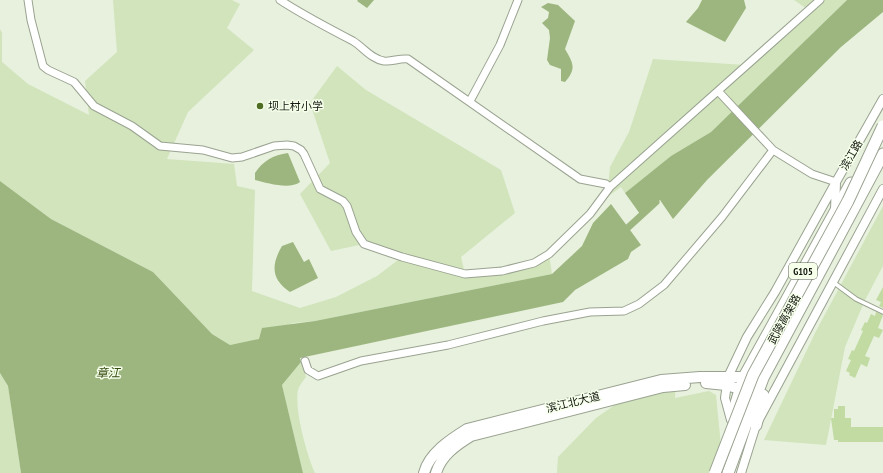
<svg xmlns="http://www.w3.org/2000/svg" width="883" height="473" font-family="'PT Sans Narrow','Noto Sans SC',sans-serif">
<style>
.green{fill:#d1e4bc}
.water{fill:#9db67f}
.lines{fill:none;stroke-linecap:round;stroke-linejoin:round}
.canal{stroke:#9db67f;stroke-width:7}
.building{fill:#c1dba3}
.service-casing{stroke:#9aa391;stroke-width:5.5}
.minor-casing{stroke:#9aa391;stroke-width:9}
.tertiary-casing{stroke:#9aa391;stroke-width:10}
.primary-casing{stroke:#9aa391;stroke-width:12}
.trunk-casing{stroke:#9aa391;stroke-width:13}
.service{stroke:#fff;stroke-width:3.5}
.minor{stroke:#fff;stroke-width:7}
.tertiary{stroke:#fff;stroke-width:8}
.primary{stroke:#fff;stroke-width:10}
.trunk{stroke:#fff;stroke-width:11}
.trunk-bridge-casing{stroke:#9aa391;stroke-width:13;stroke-linecap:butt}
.trunk-bridge{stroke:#fff;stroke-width:11}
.poi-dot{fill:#4f6d22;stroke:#f5ffea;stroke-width:1.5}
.labels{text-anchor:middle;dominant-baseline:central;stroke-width:3;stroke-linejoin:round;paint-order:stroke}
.shield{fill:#f5ffea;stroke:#575c51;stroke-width:1}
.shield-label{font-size:10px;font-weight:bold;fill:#13160f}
.poi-label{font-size:11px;fill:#13160f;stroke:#f5ffea;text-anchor:start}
.street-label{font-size:11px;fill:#13160f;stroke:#f5ffea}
.water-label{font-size:12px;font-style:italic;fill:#364d12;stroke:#f5ffea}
</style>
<rect width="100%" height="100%" fill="#e7f1dd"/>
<!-- green -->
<path class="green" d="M113,0H232L240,4L227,28L254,50L188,112L167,159L234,164L237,186L255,190L252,291L300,308L336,297L377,276L402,257L364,244L331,251L300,194L330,163L310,103L337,66L366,90L501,170L515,213L461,257L465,274L502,271L549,254L552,274L315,321L293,323L260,339L230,345L212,334L153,272L51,219L0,181V29L2,33V62L28,84L89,115L85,81L117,52Z
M794,0H847L711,132L671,156L625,193L621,187L607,197L610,167L629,132L653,59L745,65L807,9Z
M883,206V266L865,300L845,347L826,445L764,440L815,333Z
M301,362L306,377C303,381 299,386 298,390C294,409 307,456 315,473H303L282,385Z
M0,373L8,386L21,473H0Z
M676,378L675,398L709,391L716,395L722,457L728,473H557L558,457L596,418L638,389Z"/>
<!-- water -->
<path class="water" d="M358,0H374L367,8L357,1Z
M702,0H744L746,8L725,42L686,22L698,8Z
M847,0H883V12L841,47L707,180L673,219L660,200L640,214L625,193L671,156L711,132Z
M548,3L558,5L575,21L565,49C573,63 577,68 565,82L561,81V69L550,65L547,60L550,38L549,30L542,23L548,18L549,12L541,7Z
M288,153L300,182C290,190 267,183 255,180V173C263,161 273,155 288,153Z
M0,181L51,219L153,272L212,334L230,345L259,339L262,328L315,321L552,274L582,246L593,223L611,204L641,245L631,252L628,259L575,290L563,302L300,358L301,362L282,385L303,473H21L8,386L0,373Z
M293,242L304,262L309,259L318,278L290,292C271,279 271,265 282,246Z"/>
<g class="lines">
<!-- canal -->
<path class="canal" d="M622,233L656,202"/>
</g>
<!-- building -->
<path class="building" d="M883,287V308L879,306L881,302L876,300Z
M876,312L883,315L878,328L883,330L879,338L874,336L865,356L870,358L867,367L861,364L855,378L849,375L850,373L846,371L851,360L848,359L852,350L854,351L863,331L861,330L865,322L867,323L871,314L875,316Z
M838,406H845V418H851V427H883V442H838V440H834L831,418H834V409H838Z"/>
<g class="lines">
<!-- service casing -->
<g class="service-casing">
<path id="service" d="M833,282L856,299L883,312"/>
</g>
<!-- minor casing -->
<g class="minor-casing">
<path id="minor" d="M28,0L31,20L43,66L48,70L74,82L94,106L132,126L160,146L203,150L232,158L242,157L274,146L287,145L294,146L301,150L304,154L320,189L343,201L347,206L356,232L364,244L402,257L465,274L502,271L534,263L549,254L590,214L610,187
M280,0C303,15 328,28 353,41C363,47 371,59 384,61C392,62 399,58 408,59L580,179L606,184L610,187L820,0
M718,91L773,150L812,174L836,182
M470,101L500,45L518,0
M305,361L308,370L318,376L361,361L448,345L543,321L590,312L624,311L639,304L664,285L722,217L773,150"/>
</g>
<!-- tertiary casing -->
<g class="tertiary-casing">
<path id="tertiary" d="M835,210L836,182L883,99
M731,420L725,398L728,377L747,337L775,292L836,182
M741,473L756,425L883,189"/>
</g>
<!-- primary casing -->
<g class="primary-casing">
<path id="primary" d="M706,383L726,385L740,389
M424,473C429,453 451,439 467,429L661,380L700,377H744
M436,473C441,456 456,445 471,436L663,387L685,385"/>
</g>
<!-- trunk casing -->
<g class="trunk-casing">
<path id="trunk" d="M732,416L744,377L851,183
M756,425L763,395
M728,473L763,378L883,154"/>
</g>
<!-- service -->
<use href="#service" class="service"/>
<!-- minor -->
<use href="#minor" class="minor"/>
<!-- tertiary -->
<use href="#tertiary" class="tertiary"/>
<!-- primary -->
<use href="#primary" class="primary"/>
<!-- trunk -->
<use href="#trunk" class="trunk"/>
<!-- trunk-bridge casing -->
<g class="trunk-bridge-casing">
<path id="trunk-bridge" d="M715,473L753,375L848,201L883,126"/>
</g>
<!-- trunk-bridge -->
<use href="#trunk-bridge" class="trunk-bridge"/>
</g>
<!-- markers -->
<circle class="poi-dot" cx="260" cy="106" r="4"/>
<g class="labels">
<!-- shield labels -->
<rect class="shield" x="789" y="263" width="28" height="16" rx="3"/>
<g class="shield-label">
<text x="803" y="271">G105</text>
</g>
<!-- poi labels -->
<g class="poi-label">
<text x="268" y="106">坝上村小学</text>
</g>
<!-- street labels -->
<g class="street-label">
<text transform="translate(851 155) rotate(-60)">滨江路</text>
<text transform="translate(784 319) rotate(-61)">武陵高架路</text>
<text transform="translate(573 402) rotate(-14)">滨江北大道</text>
</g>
<!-- water labels -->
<g class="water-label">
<text x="108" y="372">章江</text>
</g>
</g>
</svg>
